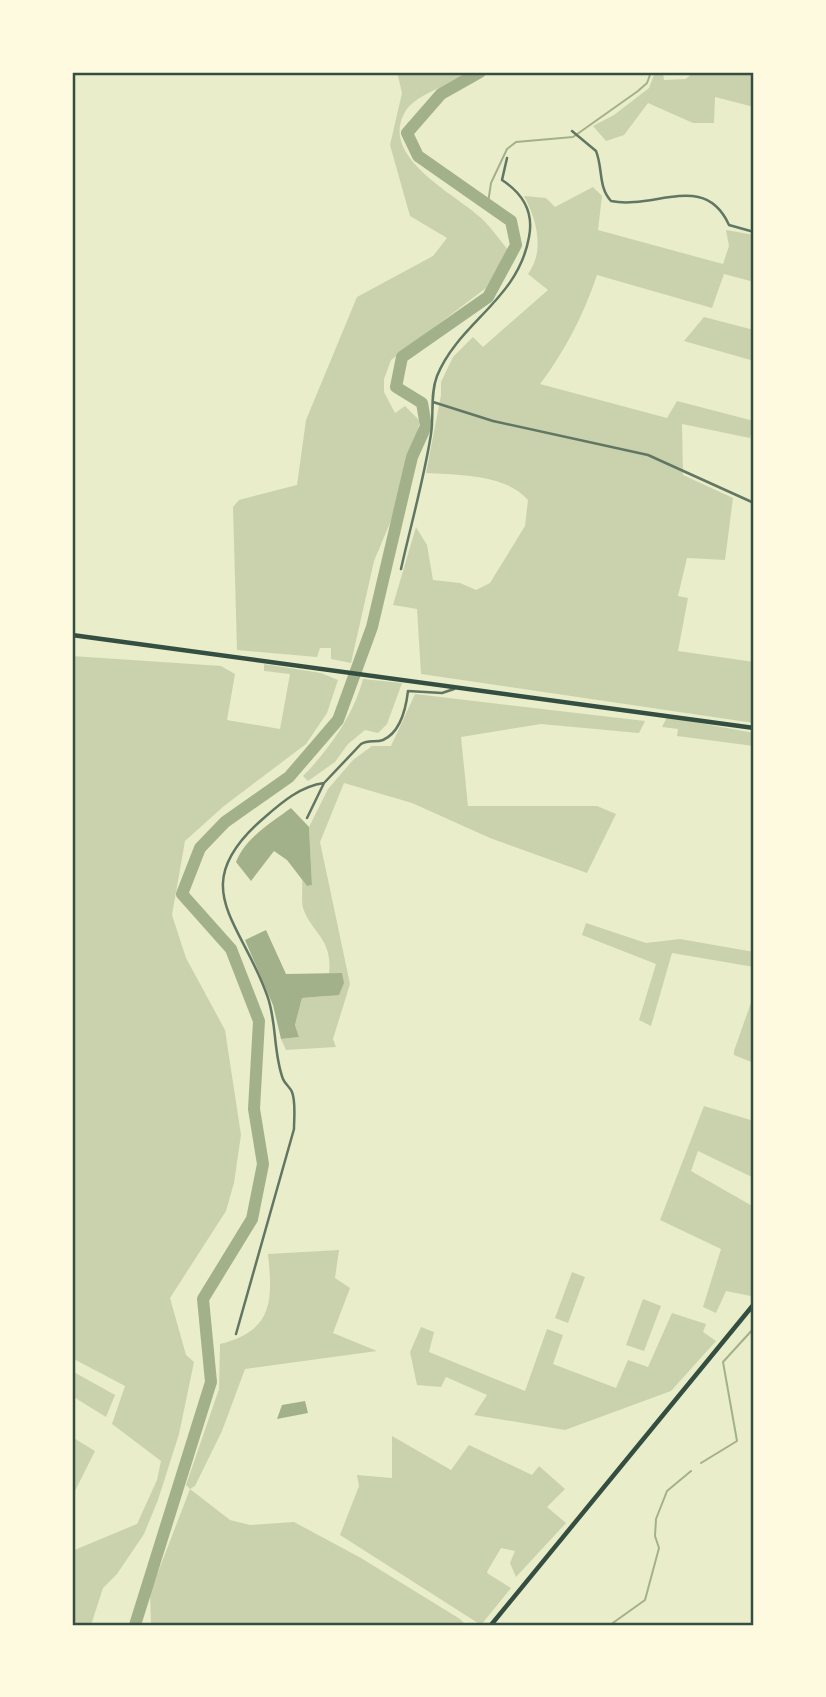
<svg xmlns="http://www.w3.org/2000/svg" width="826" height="1697" font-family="'Open Sans',sans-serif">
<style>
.green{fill:#cad2ad}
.water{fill:#a3b18a}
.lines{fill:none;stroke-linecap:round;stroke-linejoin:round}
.stream{stroke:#a3b18a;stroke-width:2}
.river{stroke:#a3b18a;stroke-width:12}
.minor{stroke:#617663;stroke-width:2.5}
.secondary{stroke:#344e41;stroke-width:4.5}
.primary{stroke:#344e41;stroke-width:4.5}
.neatline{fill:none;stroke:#344e41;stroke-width:2.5}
</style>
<rect width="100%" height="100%" fill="#e9edc9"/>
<!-- green -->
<path class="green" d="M397,72H474C455,83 416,93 405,112C379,157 454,193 480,217C490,226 499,239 508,250L486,288L391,360L384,379V392L395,413L405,406L420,421L400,499L374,561L351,663L331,659V648H320L317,657L237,650L233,507L239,500L297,485L306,420L357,297L433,256L447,238L410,216L390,145L402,93Z
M655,72H663L664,80L686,79L693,72H754V107L715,97L714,123H693L648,103L624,135L606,141L593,126L614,115L649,88Z
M593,187L602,196L598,230L723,264L729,246L726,230L754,235V282L724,274L712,308L597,275C584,314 565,351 540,384L667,418L677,401L754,421L750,438L682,424L683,475L733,498L725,560L687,558L678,596L688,598L678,651L754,662V723L421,674L417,609L393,605L416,527L427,545L433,580L460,583L476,590L490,583L525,526L528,500C506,474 458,475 426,473L441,395V382L453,357L473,337L483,347L548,290L528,274C545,251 537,220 524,196L546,198L555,207Z
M704,317L754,330V361L684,341Z
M72,656L221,666L235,674L227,720L280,729L290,674L264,671V664L321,673L338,680L327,713L306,744L224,806L185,841L172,915L186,958L225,1030L241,1135L234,1183L226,1211L170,1298L186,1355L194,1362L179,1434L158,1500L144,1534L117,1574L103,1588L91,1625H72V1551L137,1524L157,1480L161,1461L112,1424L125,1386L72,1358Z
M363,679L402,683L387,724L378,733L365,730L348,744L335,762L308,781L303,776C329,750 354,714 363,679Z
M415,694L645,721L639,733L541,724L461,737L468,806H597L616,814L587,873L490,838L412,803L344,783L320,842L350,984L333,1039L336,1047L286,1050L281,1039L299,1037L295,1025L302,998L327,996L342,973L329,974C333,938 312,934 303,908C301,900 303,888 302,880L307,886L312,885L309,827L328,789L353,760L372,746H391Z
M667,717L754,733V746L677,736L678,729L662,727Z
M586,923L646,943L680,939L754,952V967L672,953L651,1026L639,1020L656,964L582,935Z
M754,994V1063L734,1055V1051Z
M704,1106L754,1121V1178L698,1151L691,1171L754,1207V1292L751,1296L726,1291L716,1313L703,1307L721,1249L660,1220Z
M339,1250L335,1278L350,1288L333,1333L377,1351L245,1369L222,1431L195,1486L190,1489L230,1520L250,1525L294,1522L361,1558L460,1619L466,1625H151L150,1593L190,1489L186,1485L219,1389L220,1344C273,1331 273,1301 268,1254Z
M572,1272L585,1277L568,1323L555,1318Z
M643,1299L661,1306L644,1351L626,1345Z
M672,1313L706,1324L703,1332L716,1341L671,1391L565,1430L474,1415L487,1395L446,1377L441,1387L417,1385L410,1352L421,1327L434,1332L429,1352L525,1391L547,1329L563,1335L553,1364L616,1388L628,1360L648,1367Z
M72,1371L115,1395L106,1417L72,1396Z
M392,1436L451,1470L469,1445L532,1475L539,1466L565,1489L547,1507L566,1523L516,1577L510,1563L515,1551L501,1548L488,1570L487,1573L511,1588L481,1625L340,1535L359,1486L357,1475L392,1478Z
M72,1437L95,1451L72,1497Z"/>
<!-- water -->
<path class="water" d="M291,808L309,827L312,885L307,886L287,860L274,851L251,881L236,862C246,837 271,823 291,808Z
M266,930L286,974L342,973L344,983L339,995L302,998L295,1025L299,1037L281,1039L273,1005L245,940Z
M305,1401L308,1413L277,1419L282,1405Z"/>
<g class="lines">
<!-- stream -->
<path class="stream" d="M488,203L491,183L507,149L516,142L573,137L638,91L647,83L651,72
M701,1463L737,1441L723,1362L754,1328
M610,1625L645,1600L659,1548L655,1536L656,1519L667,1491L691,1471"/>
<!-- river -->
<path class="river" d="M135,1625L211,1382L203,1299L252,1219L263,1164L254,1109L259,1021L231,949L182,894L200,848L225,822L289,777L338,720L372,627L412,457L426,426L422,403L396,387L402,357L488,297L516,245L511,221L418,156L407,133L441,94L480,72"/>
<!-- minor -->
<path class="minor" d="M572,131L596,151C603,168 598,187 611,201C655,210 705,171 729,225L754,232
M433,402L493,421L648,455L754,503
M401,569C411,524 424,479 431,434C434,415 430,394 437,376C459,322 518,300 529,237C534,212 522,193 502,180L507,158
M307,818L324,783L361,744C369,739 375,743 383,740C401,732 406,708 408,691L442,693L454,689
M236,1334L294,1129C294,1118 296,1102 292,1092C290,1087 285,1084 283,1079C273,1053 277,1021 267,995C240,919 184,886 265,817C282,802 301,786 324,783"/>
<!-- secondary -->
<path class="secondary" d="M72,635L754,728"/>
<!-- primary -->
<path class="primary" d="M491,1625L754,1304"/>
</g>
<!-- border -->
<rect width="826" height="1697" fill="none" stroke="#fefae0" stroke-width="147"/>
<rect x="74" y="74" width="678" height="1550" class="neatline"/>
</svg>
